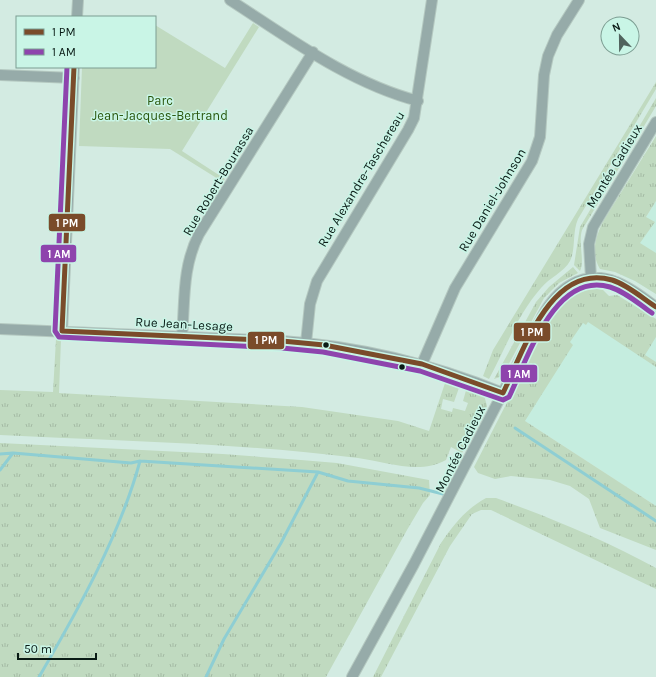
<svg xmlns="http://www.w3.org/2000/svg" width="656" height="677" font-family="Karla,sans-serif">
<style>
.built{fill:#c5eddf}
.grass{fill:url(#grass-tufts)}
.green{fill:#c0dac0}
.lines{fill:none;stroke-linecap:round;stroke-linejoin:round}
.stream{stroke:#8eced3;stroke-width:3}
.minor-casing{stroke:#b4c8c0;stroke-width:12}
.minor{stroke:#96aba9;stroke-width:10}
.bus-1-casing{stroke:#c9f5e6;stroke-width:8}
.bus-2-casing{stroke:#c9f5e6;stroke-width:8}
.bus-1{stroke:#7a4b2a;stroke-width:5}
.bus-2{stroke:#8e44ad;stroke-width:5}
.bus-dot{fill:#091a15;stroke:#c9f5e6;stroke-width:1.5}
.labels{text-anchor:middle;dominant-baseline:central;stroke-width:3;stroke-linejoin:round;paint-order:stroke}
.park-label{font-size:13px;fill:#2b560e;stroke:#c9f5e6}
.street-label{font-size:13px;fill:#091a15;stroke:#c9f5e6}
.line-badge{stroke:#c9f5e6;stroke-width:1.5}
.badge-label{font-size:11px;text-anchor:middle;font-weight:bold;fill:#fff}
</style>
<defs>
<pattern id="grass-tufts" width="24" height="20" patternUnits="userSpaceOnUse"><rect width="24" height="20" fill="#c0dac0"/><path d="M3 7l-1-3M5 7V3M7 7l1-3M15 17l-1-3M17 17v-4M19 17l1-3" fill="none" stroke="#a4baa4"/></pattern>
</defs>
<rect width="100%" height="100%" fill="#d3ebe2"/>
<!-- built -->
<path class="built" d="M656,201V294L635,281L623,276L629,245Z
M597,289L603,290L609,296L617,295L656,319V506L525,421L552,314L555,315L564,301L571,295L586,290Z"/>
<!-- grass -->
<path class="grass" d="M656,82V89L578,219C572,233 576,249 570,261C564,272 549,278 541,288C518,314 505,349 489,379L483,376L493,350Z
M656,98V106L582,230C578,243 585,261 580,271L574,265L580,227Z
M656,136V201L646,217L655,222L640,243L656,253V294L635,281L615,272L600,269C590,253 596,235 604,220Z
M573,267L578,273L559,283L544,298L504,373L500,377L494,379L536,302L549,287Z
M597,289L603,290L609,296L617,295L656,319V337L645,355L656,362V367L588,322L586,325L583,323L570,342L573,345L525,421L656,506V550L600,528L589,499L570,486L550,480L511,476L495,479L478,473L474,467L552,314L555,315C565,297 577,290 597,289Z
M56,339H61L59,393L302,407L398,421L429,431L446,380L448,381L447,383L452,385L453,382L460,385L454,402L443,399L441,409L452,412L453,408L465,411L468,403L463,401L467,387L484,395L487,406L462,453L451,447L446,460C419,475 387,462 358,458C239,443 119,441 0,435V390L53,392Z
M0,443L223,454L301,460L337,463L429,480L430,495L423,503L407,530L326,677H0Z
M486,498H496C551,518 605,540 656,568V589L491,510H481L472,514L450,546L381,677H373L441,543C454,524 466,509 486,498Z"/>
<!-- green -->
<path class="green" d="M253,23L259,27L182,151L225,179L223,182L170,149L79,146L82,67H155V25L225,68Z"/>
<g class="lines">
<!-- stream -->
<path class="stream" d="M515,428L656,521
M0,454L13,453L131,463L140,461
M0,470L13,453
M318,472L348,481L419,488L447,495
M39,677C78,610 120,535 140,461L318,472L281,543L224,639L206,677"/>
<!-- minor casing -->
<g class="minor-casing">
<path id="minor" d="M230,0C289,38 349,83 418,101
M77,17L78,0
M0,75L74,78
M591,278L589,244L593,227L656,122
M0,329L282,341C358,346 432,364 503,393
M62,331L74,67
M182,337C185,301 182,267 199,234L313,52
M306,343L310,304L317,281L408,130L414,118L432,0
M422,364L455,288L532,161L540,137L544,75L548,56L557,35L579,0
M352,677L414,564L542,317C557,289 583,269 616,282C630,287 643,298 656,307"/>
</g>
<!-- minor -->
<use href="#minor" class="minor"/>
<!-- bus-1 casing -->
<g class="bus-1-casing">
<path id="bus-1" d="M74,67L62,331L282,341L324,345L422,364L503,393C523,352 551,262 612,280C628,285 642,298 656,307"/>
</g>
<!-- bus-2 casing -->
<g class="bus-2-casing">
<path id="bus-2" d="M67,67L55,331L59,337L282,348L323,352L420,371L503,400L509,397C527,360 555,270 610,287C626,292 639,304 652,313"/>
</g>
<!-- bus-1 -->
<use href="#bus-1" class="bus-1"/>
<!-- bus-2 -->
<use href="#bus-2" class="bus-2"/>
</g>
<!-- markers -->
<g class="bus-dot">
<circle cx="326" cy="345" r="3.5"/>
<circle cx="402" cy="367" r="3.5"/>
</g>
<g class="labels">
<!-- park labels -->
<g class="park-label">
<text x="160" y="100">Parc<tspan x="160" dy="15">Jean-Jacques-Bertrand</tspan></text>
</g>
<!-- street labels -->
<g class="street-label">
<text transform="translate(614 166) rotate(-59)">Montée Cadieux</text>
<text transform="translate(361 179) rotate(-59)">Rue Alexandre-Taschereau</text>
<text transform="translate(218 181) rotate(-59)">Rue Robert-Bourassa</text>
<text transform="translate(492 200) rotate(-59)">Rue Daniel-Johnson</text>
<text transform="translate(184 324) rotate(3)">Rue Jean-Lesage</text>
<text transform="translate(460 449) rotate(-63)">Montée Cadieux</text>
</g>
</g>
<g class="line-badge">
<rect x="48" y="213" width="38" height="19" rx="4" fill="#7a4b2a"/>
<rect x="40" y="244" width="37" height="19" rx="4" fill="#8e44ad"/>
<rect x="513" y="322" width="38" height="20" rx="4" fill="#7a4b2a"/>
<rect x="247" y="331" width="38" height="19" rx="4" fill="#7a4b2a"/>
<rect x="500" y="364" width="38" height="19" rx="4" fill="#8e44ad"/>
</g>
<g class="badge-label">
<text x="67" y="227">1 PM</text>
<text x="59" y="258">1 AM</text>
<text x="532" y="336">1 PM</text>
<text x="266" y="344">1 PM</text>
<text x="519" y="378">1 AM</text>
</g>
<!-- legend -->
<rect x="16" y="16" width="140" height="52" fill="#c9f5e6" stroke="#7c9d92"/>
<rect x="24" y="29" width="20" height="6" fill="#7a4b2a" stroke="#7c9d92"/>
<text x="52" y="36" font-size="12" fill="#091a15">1 PM</text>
<rect x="24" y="49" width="20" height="6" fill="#8e44ad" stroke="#7c9d92"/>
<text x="52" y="56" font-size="12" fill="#091a15">1 AM</text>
<!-- north arrow -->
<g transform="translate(620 36) rotate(338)"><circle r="19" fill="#c9f5e6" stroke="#7c9d92"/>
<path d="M0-3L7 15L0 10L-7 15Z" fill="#50635d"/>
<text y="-6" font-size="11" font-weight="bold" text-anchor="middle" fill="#091a15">N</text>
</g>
<!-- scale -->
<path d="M18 653v6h78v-6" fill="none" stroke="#091a15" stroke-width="2"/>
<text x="24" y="653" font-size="12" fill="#091a15" stroke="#c9f5e6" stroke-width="3" paint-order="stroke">50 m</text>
</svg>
